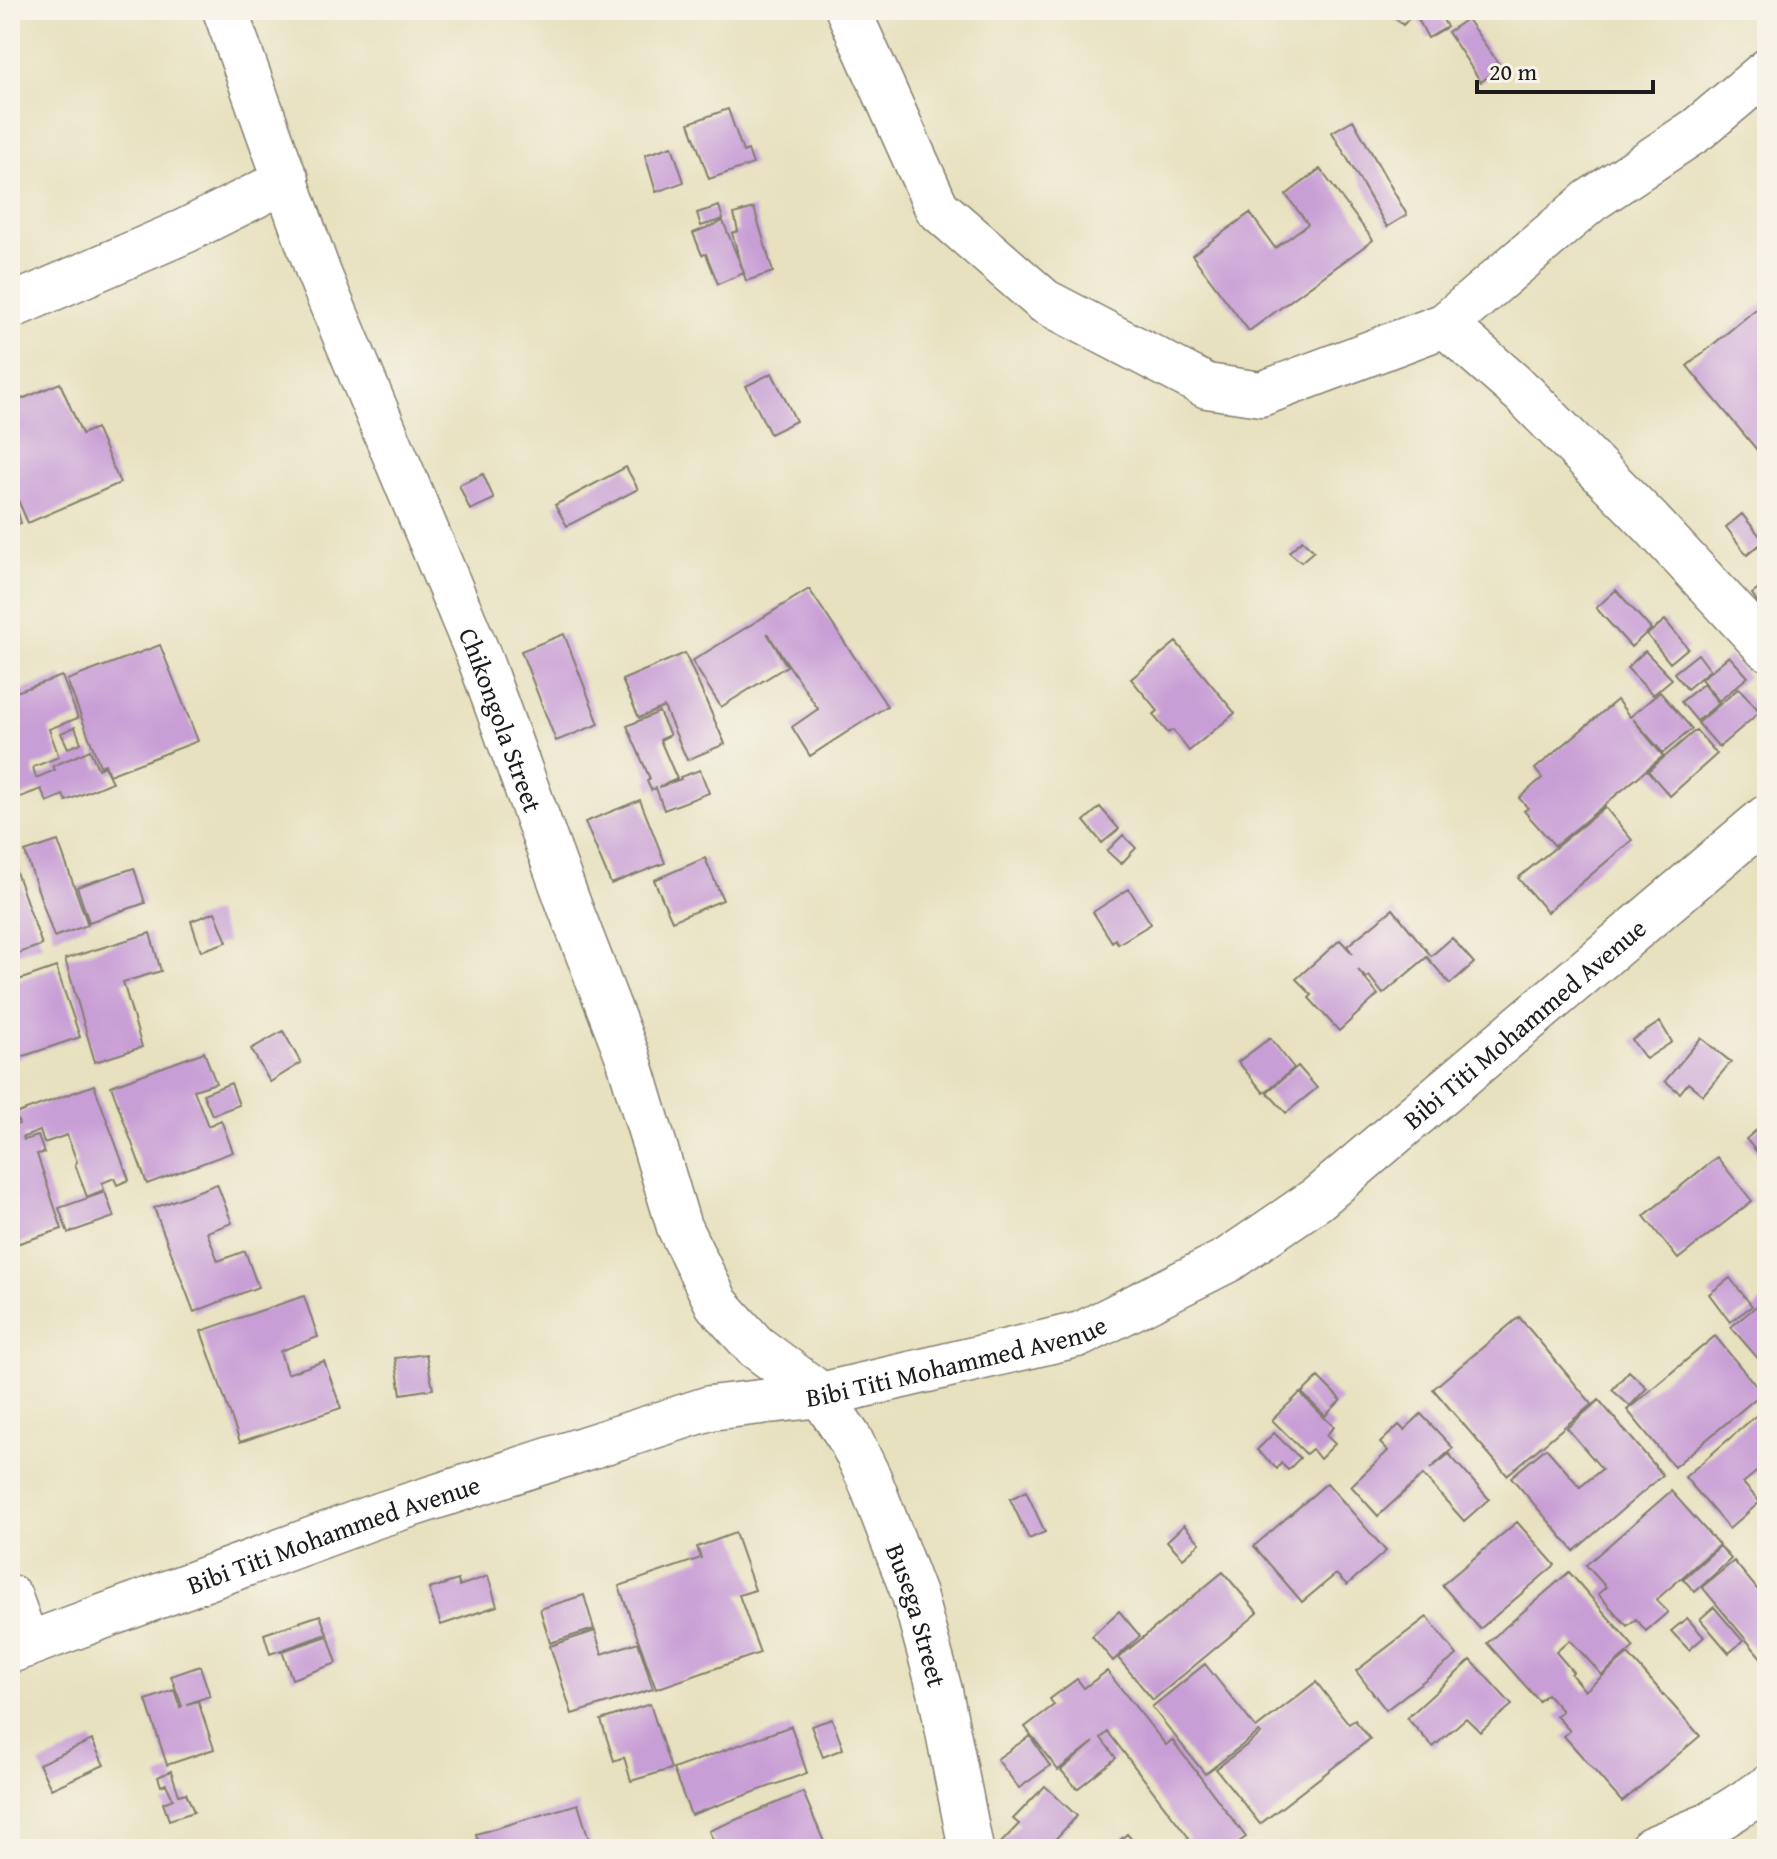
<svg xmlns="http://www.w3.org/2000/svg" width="1777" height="1859" font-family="'Gentium Book Plus',serif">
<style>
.building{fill:#c89ed6}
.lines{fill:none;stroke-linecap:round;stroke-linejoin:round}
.street-casing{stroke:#827e6e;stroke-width:47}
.secondary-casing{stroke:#827e6e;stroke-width:47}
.street{stroke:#fff;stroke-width:44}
.secondary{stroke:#fff;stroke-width:44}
.labels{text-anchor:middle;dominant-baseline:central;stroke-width:6;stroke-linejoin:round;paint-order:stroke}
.street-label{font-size:26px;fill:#1c1c1c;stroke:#f7f3e8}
</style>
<rect width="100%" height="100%" fill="#f7f3e8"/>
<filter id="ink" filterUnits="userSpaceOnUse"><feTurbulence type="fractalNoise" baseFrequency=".0125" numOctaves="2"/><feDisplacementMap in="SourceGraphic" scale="16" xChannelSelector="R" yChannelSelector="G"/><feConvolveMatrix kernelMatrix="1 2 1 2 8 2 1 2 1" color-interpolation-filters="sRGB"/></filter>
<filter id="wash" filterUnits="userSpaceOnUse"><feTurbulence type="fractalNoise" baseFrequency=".006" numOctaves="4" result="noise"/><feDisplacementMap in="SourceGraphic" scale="32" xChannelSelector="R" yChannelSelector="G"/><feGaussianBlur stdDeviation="1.8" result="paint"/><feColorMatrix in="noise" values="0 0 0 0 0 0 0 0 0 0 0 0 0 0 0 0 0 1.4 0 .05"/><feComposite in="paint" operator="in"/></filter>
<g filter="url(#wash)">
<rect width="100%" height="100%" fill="#e7e1bf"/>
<g id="blocks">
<!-- building -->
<path class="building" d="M1386,10H1417L1403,25Z
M1431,10H1438L1447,27L1428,38L1417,17Z
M1467,19L1501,67L1481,82L1448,32Z
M728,109L743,152L748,150L753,164L709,179L689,123Z
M1353,120L1407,215L1387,227L1332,132Z
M672,146L684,182L656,192L645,155Z
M1320,169L1373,240L1249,331L1192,255L1250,213L1275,248L1308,224L1286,195Z
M719,206L723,219L701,226L697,213Z
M754,208L773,272L746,281L732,233L738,231L734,214Z
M723,221L744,273L718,284L706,254L702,255L693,233Z
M1767,300V462L1687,366Z
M772,373L796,421L770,434L746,386Z
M60,383L82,434L96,428L120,483L28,523L10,482V404Z
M626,467L638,489L567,526L555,505Z
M483,474L494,499L470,510L459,485Z
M15,501L21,523L10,526V502Z
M1742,514L1764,541L1747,555L1726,527Z
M1302,540L1314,551L1301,562L1289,552Z
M1767,583V612L1765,613L1752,594Z
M809,589L887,706L810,756L792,727L818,709L767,633L787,666L721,707L692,661Z
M1616,590L1651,629L1631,647L1596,608Z
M1665,620L1688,648L1670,663L1647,635Z
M564,634L599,724L556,741L521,651Z
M1176,642L1235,713L1189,751L1173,730L1168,733L1153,715L1158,711L1131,679Z
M160,645L198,741L109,775L105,764L100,766L67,680Z
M1645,651L1672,679L1653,695L1627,668Z
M685,653L725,744L687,760L664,707L639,718L622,680Z
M1698,654L1710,670L1687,689L1674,673Z
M1729,656L1748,677L1719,701L1701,679Z
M62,676L78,718L49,729L59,757L33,767L36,778L55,770L53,766L90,750L98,769L104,766L112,782L66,801L63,795L47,802L41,789L10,801V694Z
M1703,684L1719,703L1697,721L1681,702Z
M1739,688L1760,712L1719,747L1698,723Z
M1660,692L1692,729L1663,753L1633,719L1663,756L1555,846L1524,811L1528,808L1519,798L1542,778L1535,769L1617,700L1630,717Z
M659,712L670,735L660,740L677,779L659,787L681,779L680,777L700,770L709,793L664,810L656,788L651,790L647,781L650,779L627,726Z
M75,727L81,743L68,748L61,733Z
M1696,730L1717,754L1670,796L1648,771Z
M640,800L665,863L611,884L585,822Z
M1100,807L1119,829L1102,843L1084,821Z
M1605,807L1632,840L1547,912L1518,878Z
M1123,835L1136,848L1121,864L1107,851Z
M58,841L88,925L54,937L25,852Z
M10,855L42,945L10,956Z
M705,858L723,900L672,921L654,880Z
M134,868L145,903L89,922L77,887Z
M1129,889L1151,924L1118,944L1115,939L1112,942L1093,912Z
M1393,909L1431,956L1452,938L1474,963L1450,984L1427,957L1383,994L1369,976L1366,978L1358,970L1378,995L1339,1031L1309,998L1312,995L1296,979L1340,940L1353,954L1347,946Z
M215,912L227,942L201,951L191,921Z
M150,933L161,971L123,982L142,1047L95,1062L65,959Z
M56,967L80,1037L15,1059L10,1045V983Z
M1660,1022L1672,1042L1646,1059L1632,1040Z
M283,1031L301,1063L270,1082L251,1049Z
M1270,1038L1294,1068L1264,1093L1238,1062Z
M1701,1038L1731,1062L1703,1095L1688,1083L1680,1093L1665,1081Z
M204,1052L216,1083L194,1090L208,1126L221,1120L233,1152L147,1184L111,1086Z
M1298,1066L1317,1088L1286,1113L1267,1092Z
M231,1083L239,1105L212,1115L203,1094Z
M94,1085L129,1180L117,1185L114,1178L102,1183L104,1190L87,1197L75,1164L77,1162L67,1135L44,1143L40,1131L23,1137L24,1140L38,1136L44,1153L37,1154L62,1229L10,1246V1127L19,1124L15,1114Z
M1767,1121V1164L1746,1139Z
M1717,1157L1752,1201L1678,1259L1644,1216Z
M217,1184L232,1223L207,1232L218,1261L245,1251L258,1287L194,1312L154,1208Z
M105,1192L114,1217L68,1233L59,1208Z
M1730,1278L1752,1306L1730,1322L1709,1294Z
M304,1296L318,1337L280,1351L287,1374L324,1361L341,1408L240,1442L201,1331Z
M1765,1299L1767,1301V1369L1731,1327Z
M1519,1317L1592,1404L1507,1475L1433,1389Z
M1715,1336L1762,1393L1674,1467L1627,1410Z
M426,1354L433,1389L401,1394L395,1358Z
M1629,1371L1647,1388L1630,1406L1612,1390Z
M1318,1377L1341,1400L1325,1416L1302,1393Z
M1300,1393L1334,1427L1326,1435L1335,1444L1320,1459L1312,1449L1306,1454L1272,1420Z
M1599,1400L1663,1475L1574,1551L1511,1477L1546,1448L1580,1487L1602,1469L1567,1428Z
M1767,1406V1463L1743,1483L1760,1502L1729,1529L1685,1477Z
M1421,1414L1453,1448L1430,1469L1449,1454L1489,1499L1464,1521L1423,1475L1378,1516L1351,1486L1388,1451L1380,1443L1399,1425L1404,1430Z
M1274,1433L1300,1458L1288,1470L1281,1463L1277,1469L1257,1450Z
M1327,1483L1386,1551L1347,1585L1336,1574L1302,1602L1254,1546Z
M1026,1491L1045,1532L1029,1539L1010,1499Z
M1671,1491L1719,1545L1656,1600L1668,1612L1646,1631L1636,1619L1627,1626L1598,1594L1606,1587L1586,1565Z
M1517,1522L1555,1565L1480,1629L1442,1585Z
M1184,1525L1200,1543L1183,1558L1167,1541Z
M735,1533L755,1590L739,1595L760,1653L656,1689L619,1586L701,1558L697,1547Z
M1720,1546L1731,1559L1695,1592L1683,1579Z
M1734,1561L1767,1601V1665L1702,1587Z
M1223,1572L1258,1613L1153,1700L1118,1658Z
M1569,1572L1634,1647L1602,1675L1570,1640L1556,1652L1573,1672L1571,1674L1585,1691L1628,1654L1700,1736L1622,1802L1564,1736L1570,1731L1556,1716L1562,1711L1547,1694L1539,1701L1487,1643Z
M488,1576L497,1606L441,1625L429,1589L458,1580L459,1586Z
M584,1595L594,1629L550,1643L540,1609Z
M1714,1607L1743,1641L1729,1653L1700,1619Z
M1119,1611L1140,1636L1113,1661L1092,1636Z
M320,1615L327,1634L270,1654L264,1634Z
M1427,1617L1457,1655L1386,1710L1356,1671Z
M1687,1618L1704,1637L1689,1650L1671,1631Z
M595,1631L602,1654L638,1642L653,1689L572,1714L550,1646Z
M328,1636L337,1663L292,1679L282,1651Z
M1471,1660L1512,1705L1480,1732L1466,1718L1433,1747L1407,1718Z
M1205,1664L1256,1728L1316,1682L1349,1724L1355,1720L1370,1739L1260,1824L1216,1769L1261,1734L1259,1732L1205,1774L1152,1707Z
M200,1666L210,1696L187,1704L198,1701L214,1749L167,1765L146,1700L174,1690L180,1707L182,1706L171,1676Z
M1107,1671L1166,1745L1172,1740L1246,1837L1229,1849H1179L1177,1847L1189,1838L1108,1732L1101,1738L1116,1758L1077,1789L1061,1770L1094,1742L1058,1770L1025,1727L1054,1705L1050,1699L1077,1679L1084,1688Z
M650,1704L671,1769L631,1781L624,1757L614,1761L601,1720Z
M832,1719L843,1749L823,1757L811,1726Z
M791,1726L807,1773L691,1815L673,1769Z
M1030,1736L1050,1766L1019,1788L997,1759Z
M92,1740L104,1765L51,1789L39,1764Z
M171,1771L179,1795L186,1793L194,1812L169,1820L163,1803L173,1799L166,1784L161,1786L158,1777Z
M1045,1786L1077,1816L1046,1849H995L1019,1824L1013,1819Z
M803,1792L827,1849H717L709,1831Z
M578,1804L592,1849H481L476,1834Z
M1127,1834L1140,1849H1110Z"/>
</g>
</g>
<g filter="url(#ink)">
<use href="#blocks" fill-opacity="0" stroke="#827e6e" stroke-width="2"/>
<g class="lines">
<!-- street casing -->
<g class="street-casing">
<g id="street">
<path id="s1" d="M225,10L319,274L478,654L569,905L628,1057L679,1227L717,1304L755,1346L821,1395L850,1439L869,1478L914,1595L940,1691L971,1849"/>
<path d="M848,10L937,208L1044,301L1207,386L1261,394L1445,325L1590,201L1698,129L1767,71"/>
<path d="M10,307L185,231L287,180"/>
<path d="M1445,325L1524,394L1650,522L1767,648"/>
<path d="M10,1597L27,1645"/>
<path d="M1651,1849L1709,1825L1767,1788"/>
</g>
</g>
<!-- secondary casing -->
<g class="secondary-casing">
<g id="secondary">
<path id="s2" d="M10,1651L373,1517L710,1408L821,1395L1081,1334L1228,1260L1317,1199L1767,817"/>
</g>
</g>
<!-- street -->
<use href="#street" class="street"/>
<!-- secondary -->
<use href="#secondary" class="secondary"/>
</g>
</g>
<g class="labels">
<!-- street labels -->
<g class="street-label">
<text stroke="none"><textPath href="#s1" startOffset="762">Chikongola Street</textPath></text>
<text stroke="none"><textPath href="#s2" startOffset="1664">Bibi Titi Mohammed Avenue</textPath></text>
<text stroke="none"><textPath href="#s2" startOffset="992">Bibi Titi Mohammed Avenue</textPath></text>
<text stroke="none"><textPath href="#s2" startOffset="344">Bibi Titi Mohammed Avenue</textPath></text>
<text stroke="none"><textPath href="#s1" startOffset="1766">Busega Street</textPath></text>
</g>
</g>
<!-- margin -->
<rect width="1777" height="1859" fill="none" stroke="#f7f3e8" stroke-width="40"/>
<!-- scale -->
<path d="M1477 80v12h176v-12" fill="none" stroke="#1c1c1c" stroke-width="4"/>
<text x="1489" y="80" font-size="24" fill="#1c1c1c" stroke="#f7f3e8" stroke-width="6" paint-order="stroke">20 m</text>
</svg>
